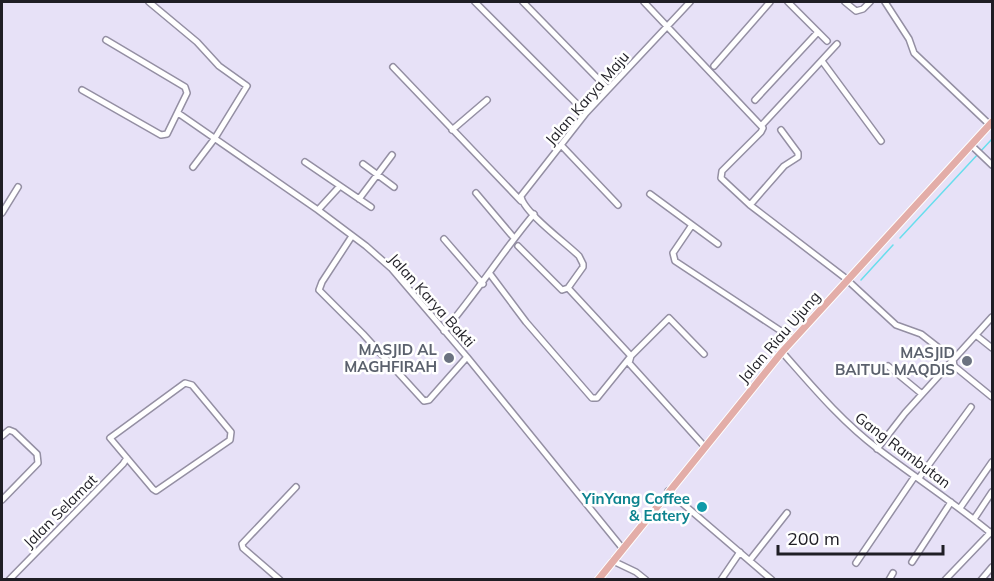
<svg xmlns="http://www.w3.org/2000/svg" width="994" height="581" font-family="Mulish,sans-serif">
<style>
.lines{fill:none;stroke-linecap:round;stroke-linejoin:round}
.stream{stroke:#68deed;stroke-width:1.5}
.minor-casing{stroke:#948fa3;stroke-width:8}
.major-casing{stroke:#fff;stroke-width:9}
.minor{stroke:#fff;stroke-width:5}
.major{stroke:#e3ada8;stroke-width:7}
.worship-dot{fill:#6b7280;stroke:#fff;stroke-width:2}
.culture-dot{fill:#0f9aa8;stroke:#fff;stroke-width:2}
.labels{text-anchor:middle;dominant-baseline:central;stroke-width:5;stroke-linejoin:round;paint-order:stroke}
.street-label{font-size:15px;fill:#1f1e25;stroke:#fff}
.worship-label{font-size:15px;font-weight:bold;fill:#5b616d;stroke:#fff;text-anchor:end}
.culture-label{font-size:15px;font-weight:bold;fill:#0d838f;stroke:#fff;text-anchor:end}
</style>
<rect width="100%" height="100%" fill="#e7e1f7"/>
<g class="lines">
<!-- stream -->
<path class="stream" d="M900,238L992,139
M861,280L893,245"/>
<!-- minor casing -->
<g class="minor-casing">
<path id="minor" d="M149,2L197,42L219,66L247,86L215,138L193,167
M475,2L586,113
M523,2L608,89
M644,2L763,128L761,132L722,171L721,178L750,205L844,277L896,325L921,334L953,359L954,366L992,397
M788,2L827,41
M845,2L856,11L863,9L870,2
M885,2L909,39L914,53L990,125
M822,61L881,141
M714,66L770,2
M393,67L521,201
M82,90L161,135L167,134L187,93L185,87L106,40
M755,100L818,32
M178,113L318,210L366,246L391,268L467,357L623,549
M761,126L837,44
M452,130L487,100
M561,145L618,205
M971,145L992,165
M305,162L371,207
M363,164L394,187
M476,193L514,238
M650,194L718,244
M359,199L392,155
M750,205L784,166L798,157V153L781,130
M318,210L340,186
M2,213L18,187
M692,225L673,253L675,261L793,339
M352,236L322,282L319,290L363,334L424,401L429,400L467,357
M444,239L483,284
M518,246L562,290L568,288
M490,274L526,322L592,398H597L631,356L568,288L583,267V264L579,256C567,244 522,211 521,196L586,113L690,2
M444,331C476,294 502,252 534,214
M977,336L992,348
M782,352C812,386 841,421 878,449C916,478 956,504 992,534
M704,354L669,318L631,356L629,363L705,447
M888,366L922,394
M185,383L192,385L231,432L230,440L156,491L153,489L110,438Z
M2,436L9,430L14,432L37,454L38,463L2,500
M877,449L905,413L992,317
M919,478L971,407
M668,491L772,580
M960,508L992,462
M974,519L992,492
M750,560L787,513
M613,561L636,572L646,580
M912,562L951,502
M856,563L915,476
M9,580L123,464L127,458
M280,580L243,548L242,544L296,487
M721,580L740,552
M889,580L893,573
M945,580L991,532
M981,580L992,567"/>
</g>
<!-- major casing -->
<g class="major-casing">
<path id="major" d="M598,580L782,352L992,122"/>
</g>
<!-- minor -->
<use href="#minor" class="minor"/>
<!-- major -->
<use href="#major" class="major"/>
</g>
<!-- markers -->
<g class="worship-dot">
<circle cx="449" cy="358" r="6"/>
<circle cx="967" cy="361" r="6"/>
</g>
<circle class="culture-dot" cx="702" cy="507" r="6"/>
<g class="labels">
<!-- street labels -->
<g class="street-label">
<text transform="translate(587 98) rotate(-49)">Jalan Karya Maju</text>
<text transform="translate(432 300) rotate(48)">Jalan Karya Bakti</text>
<text transform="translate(779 337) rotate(-49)">Jalan Riau Ujung</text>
<text transform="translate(903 450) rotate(37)">Gang Rambutan</text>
<text transform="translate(60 511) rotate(-45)">Jalan Selamat</text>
</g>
<!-- worship labels -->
<g class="worship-label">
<text x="437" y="349">MASJID AL<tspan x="437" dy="17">MAGHFIRAH</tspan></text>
<text x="955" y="352">MASJID<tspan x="955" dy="17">BAITUL MAQDIS</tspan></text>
</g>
<!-- culture labels -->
<g class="culture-label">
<text x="690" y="498">YinYang Coffee<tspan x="690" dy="17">&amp; Eatery</tspan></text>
</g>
</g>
<!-- border -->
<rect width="994" height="581" fill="none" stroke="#1f1e25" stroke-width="6"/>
<!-- scale -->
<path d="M778 545v9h165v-9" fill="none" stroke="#1f1e25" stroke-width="3"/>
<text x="787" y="545" font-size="18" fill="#1f1e25" stroke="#ffffff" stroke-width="4.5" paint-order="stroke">200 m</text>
</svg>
